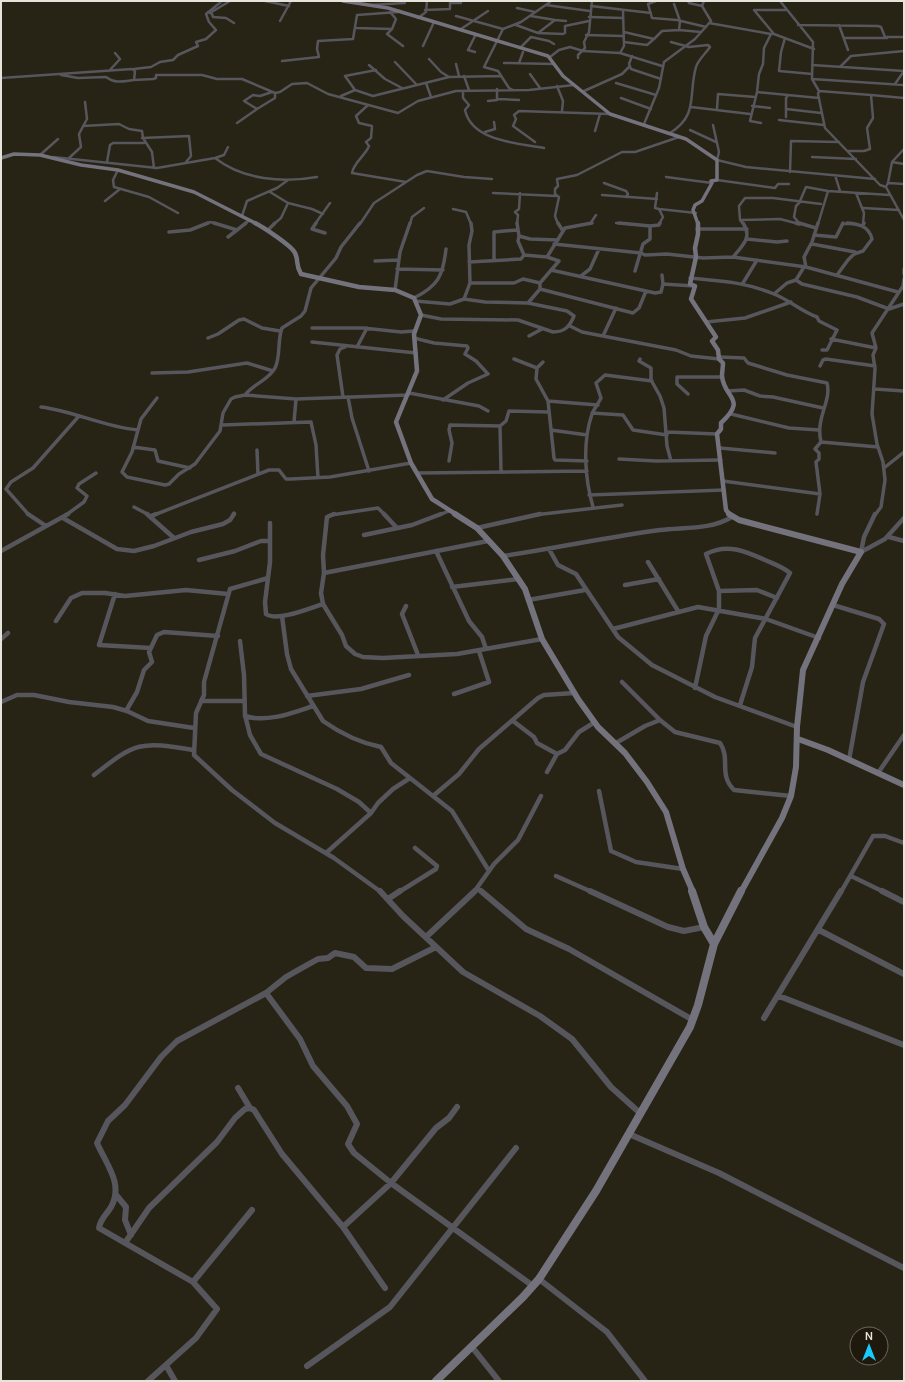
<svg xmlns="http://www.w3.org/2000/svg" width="905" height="1382" font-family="Manrope,sans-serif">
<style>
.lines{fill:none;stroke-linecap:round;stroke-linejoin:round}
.street-far3{stroke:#57565c;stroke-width:2.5}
.street-far2{stroke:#57565c;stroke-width:3.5}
.street-far1{stroke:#57565c;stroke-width:4.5}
.street{stroke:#57565c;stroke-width:6}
.secondary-far3{stroke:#74727d;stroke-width:3.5}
.secondary-far2{stroke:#74727d;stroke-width:4.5}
.secondary-far1{stroke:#74727d;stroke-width:6}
.secondary{stroke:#74727d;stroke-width:8}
</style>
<rect width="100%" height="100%" fill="#272315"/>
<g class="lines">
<!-- street-far3 -->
<path class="street-far3" d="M265,1L289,6
M656,1L648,4L652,18L677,20L706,27
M688,1L689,3L702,6
M780,1L813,42L812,79L819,91L818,94L825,128L880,185L886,187L904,220
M370,5L405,3
M546,5L590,11
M591,6L651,13
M517,8L535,12
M425,10L450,9V3H461
M786,10H754L774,34L814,49
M208,12L212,14L213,17L226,18L234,23
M210,13L230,1
M456,16L503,29L521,22L550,2L548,1
M531,16L555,20
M589,17L623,18
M418,18L426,12L427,1
M280,21L291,1
M709,23L771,34
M516,25L538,33L563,34L565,33V26L589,21
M798,25L878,26L881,27L885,37H904
M839,25L848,50
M356,28L392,29L396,19L390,12
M392,29L387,34L403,46
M461,29L488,11
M503,29L484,67L498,71L509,88L513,90
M679,30L701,32
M624,32L654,39L662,31L679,30L680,21L674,4
M538,33L555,20L566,21
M586,35L623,36
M785,38L781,52L779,71L812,74
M844,38H887
M624,42L647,45L654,39
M423,46L434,22
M520,48L531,37L549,41L554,44
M475,52L468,50L476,34
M620,53L624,46L623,11
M632,56L629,64L631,69L661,79
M550,57L559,50L570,47L583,51L620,53L662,66
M578,58V55L585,48L584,42L589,32L592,1
M282,61L319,57L317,49L318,41L353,39L357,15L398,12
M395,62L416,84
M504,63L553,64
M519,63L523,52
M456,64L459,76
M369,65L385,79L402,88
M812,65L904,71
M840,67L851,56L904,51
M134,69L151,67L160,62L173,60L178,55L198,46L196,42L206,39L216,30L209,22L206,14L222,1
M109,71L120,59L115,53
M530,74L540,88
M61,75L78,78L106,77C115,84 124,81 134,80
M464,76L469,90
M449,77L501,76
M1,78L132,69L135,71L134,80L153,79L156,78V75H202L217,79H242L275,93L280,92L292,84L307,83L328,94L398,113L418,101L456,91L529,90L574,85
M812,79L904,85
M426,83L431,97
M616,83L656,95
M895,84L904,71
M557,86L563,101L562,111
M355,90L345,76L376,70
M463,91V98L469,105L465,110C472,142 519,143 544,148
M584,91L622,74L629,67
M819,91L871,95L873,118L867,128L870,149L864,151H849
M757,92L819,98
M871,95L904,98
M341,96L355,90L373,96L449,77L441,72L429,59
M621,98L651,109
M498,99L519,100
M488,101L497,100V89
M368,105L356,116L359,123L372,126L371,138L366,142L369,146C365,156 354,162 352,173L406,182
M752,106L770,108
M691,107L750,114
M257,109L275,98V93
M717,109L718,94L755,97
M786,109L821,113
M786,117V98L788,95
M779,120L824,125
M237,123L257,109L244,101L253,95L260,96L272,92
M761,123L750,121L757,92L759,74L763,64L764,48L771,34H774
M644,124L659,88L664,62L695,39L711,21L702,6L704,1
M713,125L719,152L717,160L746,167L875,179
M83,126L119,124L129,129L142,131L143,138L152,152L154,168
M690,130L716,142
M595,131L600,114
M485,132L495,129L494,122
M670,133C699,115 688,95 696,67C698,60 706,53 710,47L708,45L689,47L671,42
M142,138L189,136L191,156L186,162
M535,142L513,126L516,119L514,115L519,111L610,114
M40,155L58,139
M53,157L157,168L215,158C243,180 283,183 317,177
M812,157L856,159
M69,158L81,147L79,134L87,119L85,102
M215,158L224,155L228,147
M107,162L110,145L113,143H144
M892,162L904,164
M118,170L113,180L114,187L149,197L178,213
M790,172L791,141L839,142
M835,175L840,191
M666,177L712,183
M717,180L775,188L778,184H789
M604,183L626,191L628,194L626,197
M888,183L892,162L904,149
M887,185L888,183L904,184
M270,192L288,203
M493,193L557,196
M657,193L655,208L659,209L663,217L659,224
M856,193L864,213L863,224
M602,195L657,199
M559,197L555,194V189L558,186L557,179L577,175L622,152H635L679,137
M105,201L120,189
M800,201L806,187L828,191
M800,202L796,206L794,217L800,224
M863,208L899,210
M453,209L466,212L471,224
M659,209L696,213
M242,216L247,201L277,188L288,180
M740,220L780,219L799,224
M616,223L630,224
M206,224L210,222L218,224
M244,224L250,220
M274,224L281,218L288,203L312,209L323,214
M315,224L330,203
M360,224L374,203L417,175L427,171L464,177L492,179
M410,224L412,217L424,208
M517,224L518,215L515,212L519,209L520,193
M558,224L555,216L559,197
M590,224L596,215
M743,224L740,220L739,206L745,198H773L821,204
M818,224L828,191L890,195
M842,224H857"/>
<!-- street-far2 -->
<path class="street-far2" d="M214,223L237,230L246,223
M316,223L312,229L325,233
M517,223L519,236L530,239L558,240
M558,223L563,231
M619,223L650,226V239L643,244L635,271
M796,223L799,224
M799,223L816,228
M863,225L864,223
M650,226L659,225L660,223
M697,229H747
M268,230L275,223
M169,232L190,230L208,223
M814,235L836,237L843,223
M228,237L237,230
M747,239L777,242L787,241
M554,244L641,253L645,255L667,254L703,258L733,257L806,267L898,292
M812,244L855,252
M524,255L547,257L559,261L540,283V289L528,303
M547,257L565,228L592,223
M733,257C742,246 753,237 743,223
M494,260V232L517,230
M375,261L398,260
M469,262L521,259L524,255L518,241L519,236
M806,267L804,257L812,242L818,223
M397,269L443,270
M904,269V274
M551,270L655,293L661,292L663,284L662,275
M837,275L848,260L854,254L863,251L872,239C869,226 859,224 847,223
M581,276L590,269L599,249
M690,278C721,281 745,282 774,294C789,300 801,311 817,317L819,321L837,330L827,350H822
M796,280L804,267
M470,283H514L523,279L540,283
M743,283L757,260
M663,284L694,286
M540,289L633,313L639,308L646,291
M395,290L400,252L410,223
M774,294L787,283L796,280L802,284L857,297L889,309
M414,298C438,286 443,276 446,249
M464,299L470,283L469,245L472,231L471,223
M415,301L450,304L464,299L485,302L528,303L567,311L574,316C570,326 565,332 553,332L518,320L441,319L421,315
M889,309L904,304
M706,322L745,318L791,302
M570,326L582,332L676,350L691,356L719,359
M312,328H363L401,332L414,331
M529,336L542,329
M603,336L616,308
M208,338L218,334L239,320L244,319L262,328L280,331
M414,338L434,343L467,346L468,348L465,354L476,361L488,374L468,383L443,400
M831,339L876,348
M312,342L416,353
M357,347L367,328
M720,357L744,358L748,363L787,375L827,383C832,401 815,418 821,442
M514,359L537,368
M640,359L639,361L651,368V380L660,396L664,408L667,446L671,461
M543,362L537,368L536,379L548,401L554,458L555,460L587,461
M820,366L823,360L826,359L875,366
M152,373L188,372L247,363L273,371
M875,389L904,391
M728,391L744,390L760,396L773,397L823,408
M409,393L479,406L488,411
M688,394L677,384V377H722
M245,395C253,384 269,380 275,368C281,356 277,341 282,328L301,316L305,311L311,288L336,258L341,247L360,223
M343,397L337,355L340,349L345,347
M348,397L352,418L369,471
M157,398L141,419L132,452L122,472L127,477L165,485L169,484L179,474L195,464L220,431L223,413L231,399L235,397L245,395L296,399L408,395
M548,401L598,405
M41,407C74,411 104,427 138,430
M592,413L623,415L633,430L667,435
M731,414L789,428L819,430
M294,422L296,399
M222,425L311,422L316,445L318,478
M500,426L501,471
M551,430L587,435
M667,432L717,434
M821,442L878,447
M133,447L155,450L158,461L190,468
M720,448L775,453
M257,450L258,474
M619,459L656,461L721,460
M449,461L452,443L449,430L450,425L500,426L506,421L509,411L548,412
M884,468L904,452
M417,473L587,471
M723,481L820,494
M589,495L724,490
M134,507L149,515
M593,507C585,479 582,443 592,414C594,409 598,404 601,398L596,383L605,375L652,381
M817,514L820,494L816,462L819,459V453L815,449L821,442
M29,515L6,489L11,482L33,468L79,416
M66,515L84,502L87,496L77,488L79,484L96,473
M154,515L269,470H279L286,479H291L330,477L411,463
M233,515L234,513
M331,515L378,508L385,515
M439,515L449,511
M534,515L622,505
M875,515L881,507L885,480L883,462L877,444L872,414L875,369L873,355L876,348L872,333L903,286L904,279"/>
<!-- street-far1 -->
<path class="street-far1" d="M28,514L46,526
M147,514L174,538
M334,514L327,517L323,555L324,573L321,593L323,604L342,635L346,646L355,654L363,657L383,658L457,654L542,639
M384,514L397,528
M875,514L864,537L861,552L885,539L904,518
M151,516L156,514
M63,518L117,549L134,551L154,546L191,532L223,524L230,520L234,514
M270,523V562L265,602L266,614C277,622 310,608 323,604
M477,528L540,514
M364,535L412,525L441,514
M889,537L904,541
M549,549L558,565L576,574L618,637L652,665L715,697L797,727
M1,551L68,514
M436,551L469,621L482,637L486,649
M503,556C556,548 608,537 660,530C685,527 710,530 732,517
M199,560L235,551L261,541H268
M648,562L678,611
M324,573L488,541
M268,578L230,589L204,682V695L196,713L194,755L232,790L275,823L334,858L381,892
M625,585L659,579
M452,587L518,579
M719,591L757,590L777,598
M115,594L99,645L151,648
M528,600L585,590
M833,605L879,619L884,624L863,682L849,760
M406,606L402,614L418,655
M282,616L287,654L291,669L323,721C340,733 361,743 381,747L391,763L452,811L489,871
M56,621L71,598L82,593H105L125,596L186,590L228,594
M613,629L698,607L766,619L819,638
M1,639L8,633
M240,641L244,675L245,715L250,735L261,754L337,789L359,802L371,813
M622,682L660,720L675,732L720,743C731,759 718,774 734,790L791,796
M695,688L706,636L719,609V591L706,554C727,543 745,551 765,560C774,564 783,567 790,573L755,638L752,667L740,705
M454,694L489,682L479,651
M307,696L361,689L409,675
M201,701H244
M1,702L17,695H34L69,702L113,707L127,711L148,721L194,728
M126,711L137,692L144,670L152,662L149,652L157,635L164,632L218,636
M245,716C267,723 292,713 313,706
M513,721L534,737L537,743L557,754
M616,743L645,726L660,720
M547,772L557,754L565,750L579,732L595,722
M878,773L904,735
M94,775C136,742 140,741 193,750
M599,791L611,851L636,862L683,869
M433,796L459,774L479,749L538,698L544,695L574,693
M326,853L371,813L378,803L393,789L410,778
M556,876L592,892
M851,876L884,892
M478,889L482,892
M399,892L436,869L437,866L415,848
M474,892L494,864L518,840L541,796
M841,892L873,836H885L904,843"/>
<!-- street -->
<path class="street" d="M380,891L403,916L463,972L540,1016L572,1039L611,1087L641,1114
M481,891L526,929L569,949L693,1020
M590,891L668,927L684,931L704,927
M882,891L904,902
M388,899L400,891
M819,930L904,974
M426,937L475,891
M266,993L300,1039L313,1066L347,1106L357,1124L348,1144L354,1153L391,1183L533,1286
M779,996L904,1045
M764,1018L841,891
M238,1088L250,1108
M629,1134L719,1173L904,1268
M117,1196L126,1207L125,1220L131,1235
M343,1227L391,1183L436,1128L449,1118L457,1107
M125,1243L149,1208L217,1142L235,1118L245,1109L250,1108L254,1110L282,1154L343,1227L385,1288
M539,1279L607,1332L645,1381
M193,1282L252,1210
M472,1347L499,1381
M307,1366L390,1307L516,1148
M167,1367L175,1381
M148,1381L196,1338L217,1309L193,1282L99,1228C100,1219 107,1214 111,1207C124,1184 106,1164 97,1143L108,1121L125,1105L161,1057L177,1041L266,993L286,977L300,969L318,959L328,958L335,953L354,957L366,968L392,969L436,947"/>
<!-- secondary-far3 -->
<path class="secondary-far3" d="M343,1L388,8L548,56L563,76L610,114L686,139L717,160V180L711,181L712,183L702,201L695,205L693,210L698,224
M1,158L14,154L40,155L81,165L118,170L194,192L257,224"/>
<!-- secondary-far2 -->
<path class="secondary-far2" d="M255,223C263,227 292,246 295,253C299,261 295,264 301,274L359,287L395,290L414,298L421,315L414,334L417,371L396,422L411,463L432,499L457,515
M698,223V234L695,248L696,257L690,284L695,286L691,299L716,337L712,341L718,350L719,359L723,363C723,367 722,372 722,376C724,399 748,398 721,423V429L717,434L726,510L730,515"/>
<!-- secondary-far1 -->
<path class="secondary-far1" d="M455,514L477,528L503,556L525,589L542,639L578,699L598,727L625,753L647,782L666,812L683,869L693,892
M729,514L739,520L861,552L842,584L803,670L797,727L796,767L791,796L782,818L741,892
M798,739L828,750L904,785"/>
<!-- secondary -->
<path class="secondary" d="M692,891L704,927L714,944
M436,1381L523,1297L539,1279L596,1191L690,1027L698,1005L714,944L741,891"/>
</g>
<!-- border -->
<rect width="905" height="1382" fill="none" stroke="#e6e3da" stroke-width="4"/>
<!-- north arrow -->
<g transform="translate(869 1346)"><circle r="19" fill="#1e190c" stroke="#6e6a5e"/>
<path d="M0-3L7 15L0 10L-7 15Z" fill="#19cafc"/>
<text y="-6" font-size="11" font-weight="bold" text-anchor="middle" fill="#e6e3da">N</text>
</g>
</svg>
